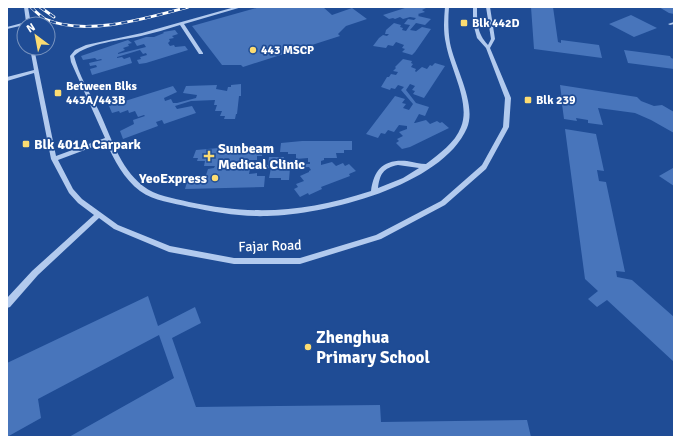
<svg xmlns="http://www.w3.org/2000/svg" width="681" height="444" font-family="Signika,sans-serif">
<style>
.building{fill:#4875bb}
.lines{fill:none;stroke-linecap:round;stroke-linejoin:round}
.minor{fill:#b2caee;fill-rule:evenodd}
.rail-casing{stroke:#fff;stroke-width:3}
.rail{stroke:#1f4c95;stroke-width:2;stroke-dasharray:6;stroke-linecap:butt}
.poi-dot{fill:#fcdc72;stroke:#1f4c95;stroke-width:1.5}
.labels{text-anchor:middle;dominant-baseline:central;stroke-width:3.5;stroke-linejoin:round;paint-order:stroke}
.far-poi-label{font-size:12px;font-weight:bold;fill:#fff;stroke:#1f4c95;text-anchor:start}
.poi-label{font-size:14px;font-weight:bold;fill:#fff;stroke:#1f4c95;text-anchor:start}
.street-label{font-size:14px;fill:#fff;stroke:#1f4c95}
.near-poi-label{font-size:17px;font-weight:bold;fill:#fff;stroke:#1f4c95;text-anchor:start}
</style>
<rect width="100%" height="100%" fill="#1f4c95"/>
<!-- building -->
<path class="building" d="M260,7H323L332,15L352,8L367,19L346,26L338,34L340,36L243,67L241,65H222L192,26Z
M408,7H424L426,8L422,10L425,12L418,14L419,15L418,16L431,19L425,25L416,23L410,30L416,31L422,27L431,29L415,52L412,55L402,52L405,49L402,48L404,45L396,42L393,46L388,45L386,48L373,46L379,38L383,35L387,36L389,34H385L386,30L394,23L401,25L400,27L403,28L402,30L406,31L410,25L404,24L408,19L414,20L416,18L410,17L403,19L400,17L395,19L393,18L389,19L383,15Z
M531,7H553L558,42L561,43V40L599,45L602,58L534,49Z
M659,7H674V14L669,13Z
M631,15L657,28L634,37L609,24Z
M175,30L178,34L172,36L174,38L169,39L170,41L168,43L170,46L174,45L175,47L185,46L188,50L146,63L139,64L137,60L141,59L140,57L147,55L146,53L143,54L140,50L117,57V58L122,57L124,59L130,57L132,63L92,75L90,69L97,67L96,65L90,66L89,63L102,60L101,59L97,60L95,58L83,60L81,56L128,40L132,43L128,44L129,46L123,48L125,50L118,53V54L146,47L144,44L137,46L134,41L146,37H154L164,33L163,32Z
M624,50L670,56L671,58L674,59V69L628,63Z
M403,59L412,61L411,63L413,64L411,67L416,69L415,71L416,72L422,67L427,69L430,65L432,66L435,63L445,66L424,98L413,94L415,91L412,90L415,86L410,84L406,90L416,103L429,107L425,116L419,114L414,123H415L426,120L430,124L437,121L440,123L442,122L449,128L410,147L402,149L396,143L399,141L397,139L403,136L399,132L407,129V126L399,125L394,132L388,130L385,134L381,133L378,138L366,134L395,96L405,99L402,103L406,104L403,108L409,110L413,104L401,90L404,87L398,85L395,89L391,88L390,90L381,87L387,77H389L391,74L396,75L398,72L393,71L396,68L395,67Z
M241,84V96H239L237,114H236L235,119H224L225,116H220L222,111H215L217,105H214L215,100L191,101L175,106L177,109L192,106L196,113L164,124L162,120L156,122L158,126L123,139L120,131L134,124L133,120L145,116L144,115L138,117L135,111L129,113L128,110L120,113L119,111L112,113L109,106L173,86L177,92L164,98L165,101L171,99L173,103H177L196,98L197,95L183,93L186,86L217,85L216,89L227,91L228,87H231V85Z
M560,85L637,97L641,101L654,106L662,105L674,112V133L651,120L635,113L598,108L603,125L588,123V120L576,118L577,121L564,119L562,104L571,105V102L562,100Z
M565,129L596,134L604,171L597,170L599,181L606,182L625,272L616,271L617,277L632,280L674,317V362L607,300L597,307L588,299L598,291L585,279Z
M302,141H352V150H344V153H336L337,158H324V160L321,161V165L332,162L336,166L343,163L345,166L349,164L356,171L349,174L350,176L321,187L322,189L309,195L308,193L300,197L294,189L298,187L296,184L304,181L300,176L309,172V171L311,170L309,167L290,168L289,180H281V178H269L271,168L250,169L249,174L257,173V176H265L264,187L185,189L188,178H197L198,175H206L208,169L214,168L215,166H204L205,161H197L198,158H193L196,150L219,148L218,150L226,149V154H231L232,149L255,147V149L263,148L262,156H257V160H249L248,164L268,165L269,157H284L283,164H310V162H308V158L296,159V154H288V152H280L281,143Z
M673,168H674V186L659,176Z
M148,296L158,326L195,307L201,323L172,338L196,407L380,405L381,422L527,420L531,437H69L174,378L159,335L38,399L41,418L7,437V363Z"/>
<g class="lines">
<!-- minor -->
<path class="minor" d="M24,7H28L31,24H24V25L7,29V27L26,22Z
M235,7H242L184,24L203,53V54H199L180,25C167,29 154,33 141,36C123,40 87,43 74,56C79,75 89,92 98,109C111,136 119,167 143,186C156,196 173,198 189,202C256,216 305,212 371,191C374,169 384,159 407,161C414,162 420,164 426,164C439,154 455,143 461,127C471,103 450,68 446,44C443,31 444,19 445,7H449C448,19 448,31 450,43C455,68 477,104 467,128C442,186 324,215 267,216C240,217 215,212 189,207C173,203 154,201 140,191C124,179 114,160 106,142L58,160L73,189L82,199L118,225L170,246L234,258H300L376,235L441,201L482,165L503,127L505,98L486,48L477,38L473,23V7H477C477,23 477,33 488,45L491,39L486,7H490L495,39L490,48L511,98L509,127L486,169L445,205L381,239L300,264H234L169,252L114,229L99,218L38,275L10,307L7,308V298L32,271L94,215L78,203L69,193L51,159L34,73L7,81V77L34,70L30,48H34L56,156L105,138L71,62L70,56L75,50L86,45L142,33ZM398,165L419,168L403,178L378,188C380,174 383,168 398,165Z
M674,22V24L670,25L668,24Z"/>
<!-- rail casing -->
<g class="rail-casing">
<path id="rail" d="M31,7C35,11 40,16 45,19C86,37 147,18 188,7
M40,7L54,17"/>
</g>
<!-- rail -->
<use href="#rail" class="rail"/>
</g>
<!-- markers -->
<g class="poi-dot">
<rect x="460" y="19" width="8" height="8" rx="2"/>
<circle cx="253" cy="50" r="4"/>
<rect x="54" y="89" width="8" height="8" rx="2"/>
<rect x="524" y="96" width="8" height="8" rx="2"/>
<rect x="22" y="140" width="8" height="8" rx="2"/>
<path d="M207 150h4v4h4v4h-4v4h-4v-4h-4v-4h4z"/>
<circle cx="215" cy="178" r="4"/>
<circle cx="308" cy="347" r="4"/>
</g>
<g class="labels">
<!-- far-poi labels -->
<g class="far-poi-label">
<text x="472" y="23">Blk 442D</text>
<text x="261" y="50">443 MSCP</text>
<text x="66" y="86">Between Blks<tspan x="66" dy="14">443A/443B</tspan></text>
<text x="536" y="100">Blk 239</text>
</g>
<!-- poi labels -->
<g class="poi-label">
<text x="34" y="144">Blk 401A Carpark</text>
<text x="218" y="148">Sunbeam<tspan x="218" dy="16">Medical Clinic</tspan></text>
<text x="207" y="178" text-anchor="end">YeoExpress</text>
</g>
<!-- street labels -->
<g class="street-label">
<text transform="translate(270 246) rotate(-2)">Fajar Road</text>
</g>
<!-- near-poi labels -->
<g class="near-poi-label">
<text x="316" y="337">Zhenghua<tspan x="316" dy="20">Primary School</tspan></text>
</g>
</g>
<!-- border -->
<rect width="681" height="444" fill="none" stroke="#ffffff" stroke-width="16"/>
<!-- north arrow -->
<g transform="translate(36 36) rotate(328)"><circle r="19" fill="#1f4c95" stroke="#7994bf"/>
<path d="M0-3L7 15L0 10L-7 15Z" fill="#fcdc72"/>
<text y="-6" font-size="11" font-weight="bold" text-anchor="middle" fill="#ffffff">N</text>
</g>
</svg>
